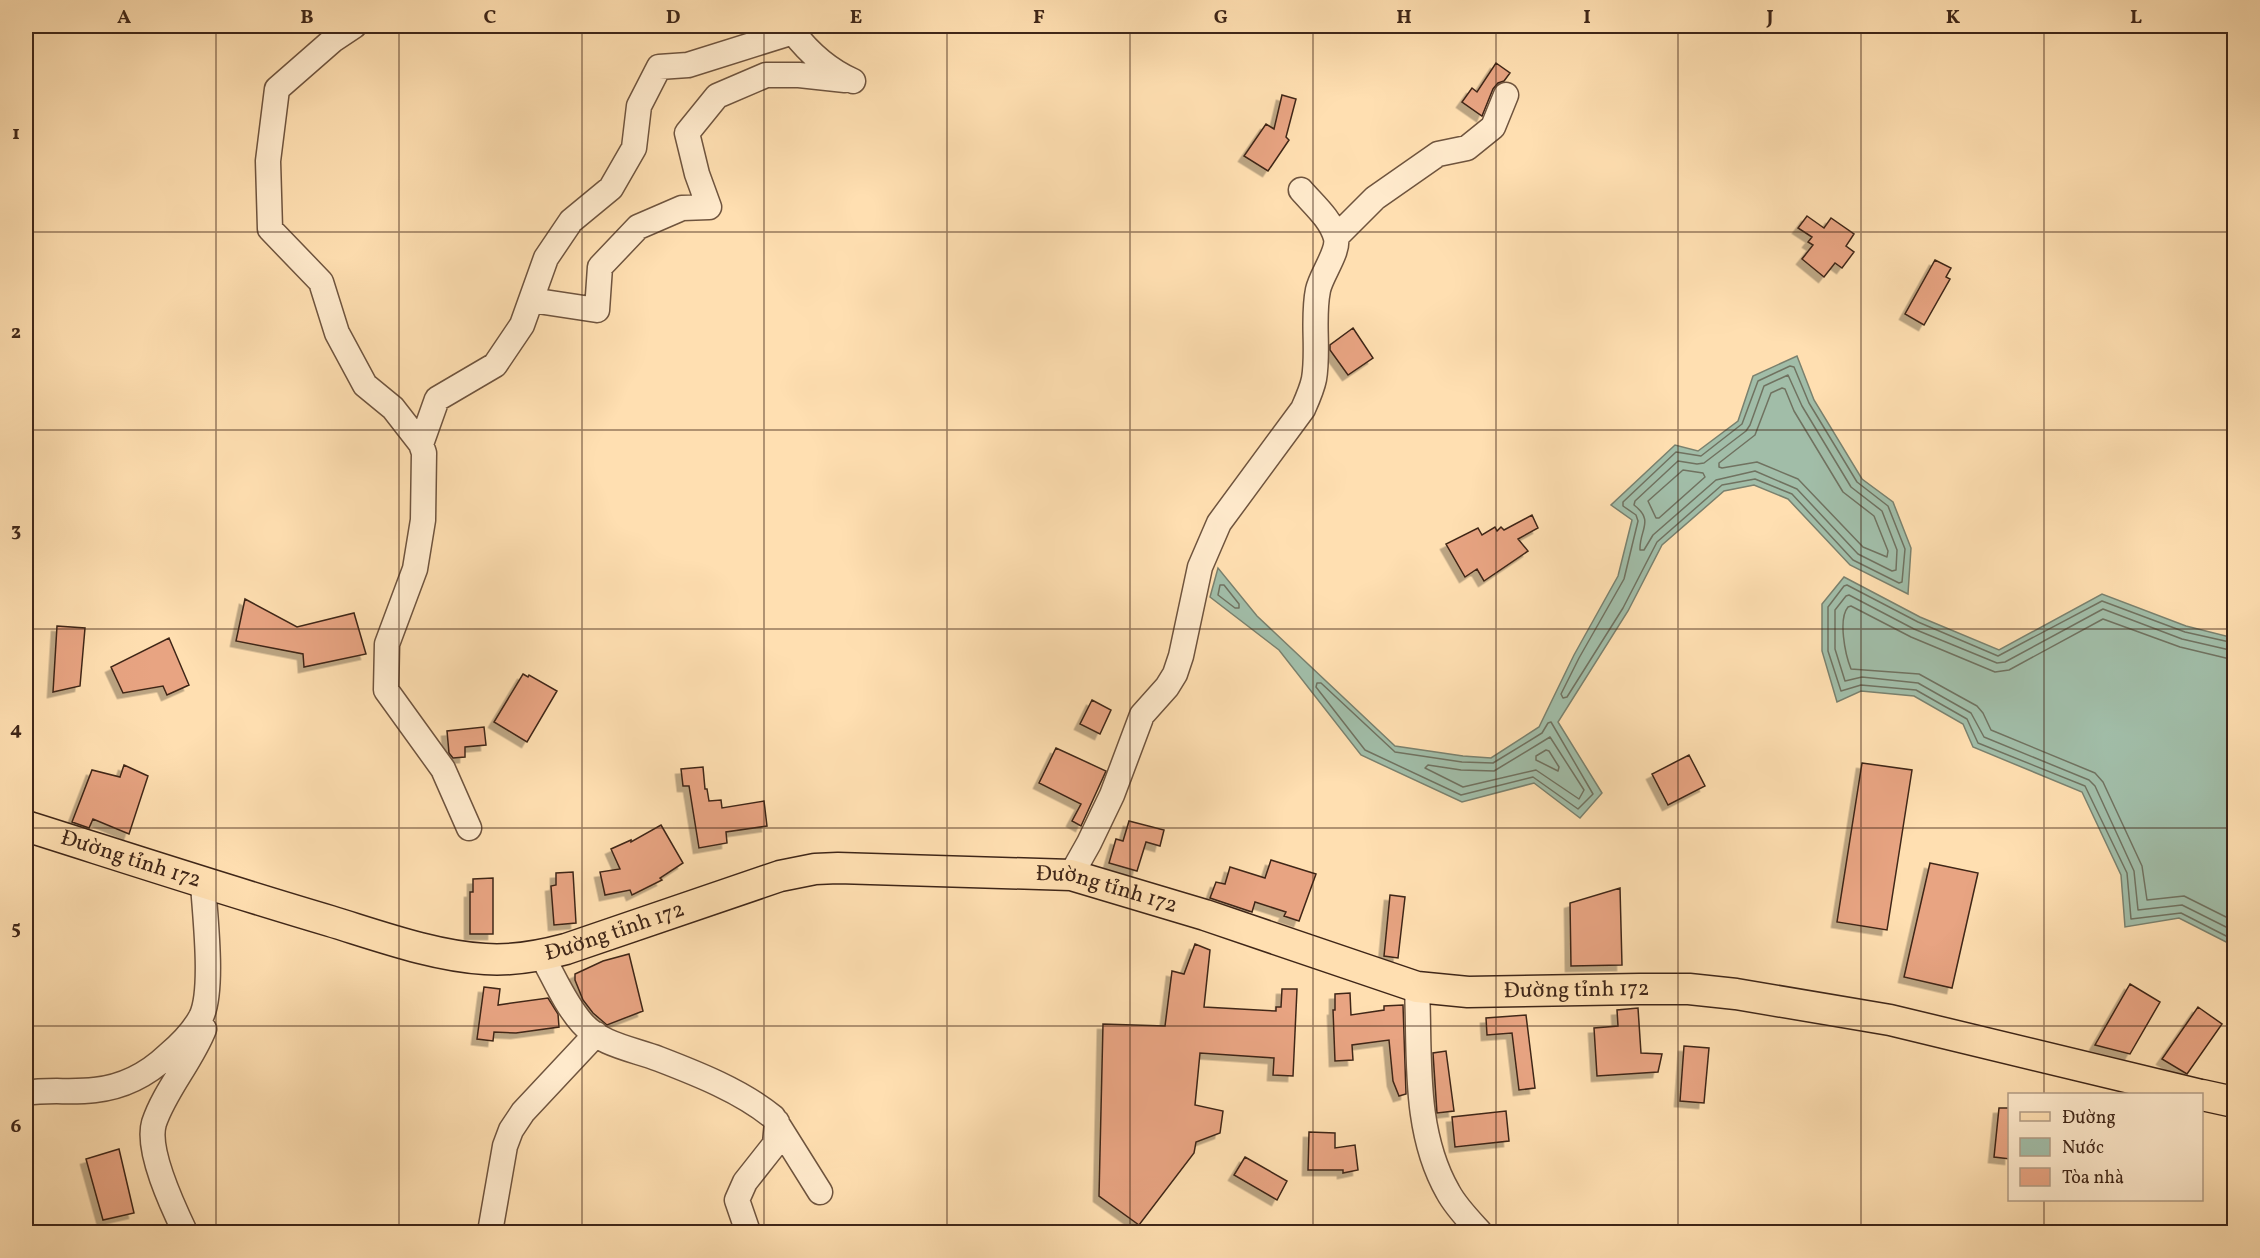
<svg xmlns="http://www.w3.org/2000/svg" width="2260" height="1258" font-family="Vollkorn,serif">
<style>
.water{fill:#a1bda8;stroke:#7a816e;stroke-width:1.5}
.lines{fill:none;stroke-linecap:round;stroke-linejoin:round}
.shore{stroke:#707260;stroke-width:1.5}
.building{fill:#e8a482;stroke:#3f2618;stroke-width:1.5;filter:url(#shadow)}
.minor-casing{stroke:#6f543e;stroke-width:27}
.major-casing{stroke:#3f2618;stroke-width:33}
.minor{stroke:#ffeacc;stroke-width:24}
.major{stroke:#ffdfb1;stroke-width:30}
.grid{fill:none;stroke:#3f2618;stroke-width:1.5;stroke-opacity:0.55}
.labels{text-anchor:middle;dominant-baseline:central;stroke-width:6;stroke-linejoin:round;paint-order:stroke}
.street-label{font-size:22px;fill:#3f2618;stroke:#ffeacc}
.neatline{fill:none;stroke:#3f2618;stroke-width:2}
.grid-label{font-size:20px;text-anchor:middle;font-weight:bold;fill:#3f2618}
</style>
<defs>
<filter id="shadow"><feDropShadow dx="-5.5" dy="5.5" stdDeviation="0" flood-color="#0004"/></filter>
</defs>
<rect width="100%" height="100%" fill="#ffdfb1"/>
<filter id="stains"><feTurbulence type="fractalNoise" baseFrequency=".00333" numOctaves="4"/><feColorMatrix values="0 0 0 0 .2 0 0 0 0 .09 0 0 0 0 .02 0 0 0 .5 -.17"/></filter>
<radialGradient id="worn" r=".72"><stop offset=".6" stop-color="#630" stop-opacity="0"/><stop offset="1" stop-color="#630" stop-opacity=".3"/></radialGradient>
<!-- water -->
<path class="water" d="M1797,356L1814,400L1862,479L1893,502L1911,548L1908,594L1850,565L1788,499L1754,485L1724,491L1662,545L1628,611L1558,722L1602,793L1580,818L1534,783L1462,802L1361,755L1279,650L1210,597L1218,568L1257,616L1395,746L1463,756L1491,758L1539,727L1574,655L1618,576L1632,520L1611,505L1675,445L1698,451L1738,421L1753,376Z
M1844,577L1920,617L1999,650L2102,594L2186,626L2234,638V946L2179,918L2125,927L2121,875L2082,792L1973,747L1963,724L1914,696L1861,691L1837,702L1822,651V604Z"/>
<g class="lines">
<!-- shore -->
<path class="shore" d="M1790,366L1794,367L1809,403L1857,482L1888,506L1905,549L1902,582L1899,583L1853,560L1792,494L1755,479L1722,485L1657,542L1623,608L1567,697L1563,698L1561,694L1579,658L1624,579L1638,521L1636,515L1623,506V502L1676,452L1701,456L1742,424L1758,381Z
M1788,375L1802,406L1851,487L1882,511L1897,550L1896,570L1892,571L1858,554L1797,489L1755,471L1716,480L1653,535L1644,550H1640C1639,530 1655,521 1634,505L1635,501L1678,461L1697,464L1704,463L1746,431L1750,425L1764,386Z
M1782,388L1785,389L1794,411L1843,492L1874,516L1888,551L1887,557L1863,547L1798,479L1757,462L1722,468L1719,467V463L1755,435L1771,393Z
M1683,470L1703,473L1705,477L1659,518H1656L1648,501Z
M1220,585H1224L1239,604V608H1235L1218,595Z
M2234,643L2185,632L2102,601L1998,656L1918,622L1847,585L1844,586L1828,607V651L1841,691L1861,685L1916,690L1967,719L1978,743L2085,786L2127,873L2131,919L2181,913L2234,940
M2234,651L2182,639L2103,609L2005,662L1997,663L1914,629L1849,595L1846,596L1835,610V649L1845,681L1862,677L1918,683L1971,713L1984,737L2089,780L2095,786L2134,871L2138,910L2182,905L2234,931
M2234,660L2180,647L2103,619L2009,670L1995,672L1911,637L1851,606L1848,607C1838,619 1845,654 1851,669L1919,674L1977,706L1983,713L1991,730L2095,773L2103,782L2142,866L2147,900L2184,896L2234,921
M1317,683H1321L1395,752L1462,762L1493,763L1542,733L1548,723L1551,722L1593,794L1578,809L1533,777L1461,795L1365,750L1316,687Z
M1550,737L1584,790L1579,799L1536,770L1463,787L1425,768L1428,765L1461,770L1494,771Z
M1546,750L1549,751L1559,767L1558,771L1536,760V756Z"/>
</g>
<!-- building -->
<path class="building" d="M1496,63L1510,73L1504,81L1498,83L1493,89L1482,116L1462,102L1472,88L1477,92Z
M1282,95L1296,99L1286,137L1289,140L1268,171L1244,156L1266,124L1274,129Z
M1807,216L1824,228L1831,218L1854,234L1846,246L1854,252L1842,268L1835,263L1824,277L1802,259L1813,245L1808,242L1812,237L1798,228Z
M1935,260L1951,268L1946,277L1950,279L1924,325L1905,314Z
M1353,328L1373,358L1348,375L1330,350V345Z
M1532,515L1538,528L1518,539L1528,551L1484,581L1477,569L1465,577L1446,544L1478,528L1482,535L1495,527L1497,531L1501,527L1504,530Z
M245,599L297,627L354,613L366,654L304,667L303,654L236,641Z
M57,626L85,628L80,686L53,692Z
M169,638L189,685L167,695L163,686L123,693L111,667Z
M523,674L528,677L529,675L557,691L527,742L494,722Z
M1092,700L1111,710L1100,734L1080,724Z
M484,727L486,745L465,747V757L453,758L449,753L447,731Z
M1056,748L1106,771L1081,826L1072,821L1081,804L1039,783Z
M1689,755L1705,786L1668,805L1652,774Z
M1862,763L1912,770L1887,930L1837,922Z
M124,765L148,776L129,834L93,819L89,828L72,822L92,770L120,777Z
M703,767L705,789H707L709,801L721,800L722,808L764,801L767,826L726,832L727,843L699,848L689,786H683L681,769Z
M1129,821L1164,830L1160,846L1146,842L1137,871L1109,863L1116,839L1123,841Z
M661,825L683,863L660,878L662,880L632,895L630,890L605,895L600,872L620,869L611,849L631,840V842Z
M1271,860L1316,874L1299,921L1284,916L1286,912L1255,902L1252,912L1210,898L1216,882L1225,884L1230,867L1265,878Z
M1930,863L1978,873L1952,988L1904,977Z
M573,872L576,923L554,925L551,886L556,885V873Z
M493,878V934H470V892H473V879Z
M1620,888L1622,965L1571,966L1570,903Z
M1390,895L1405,897L1398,958L1384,956Z
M1195,944L1210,950L1204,1007L1276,1011V1007H1281L1282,989H1297L1293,1076L1273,1075L1274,1058L1200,1053L1195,1105L1223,1111L1220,1133L1196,1142L1194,1153L1139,1225L1099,1196L1103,1024L1165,1026L1172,971L1184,974Z
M629,954L643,1011L607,1025L593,1013L583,1000L575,980V974L603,961Z
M2130,984L2160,1002L2130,1054L2095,1045Z
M484,987L500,989L498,1005L548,998L558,1014L559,1027L516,1033L494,1032L493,1041L477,1039Z
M1350,993L1351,1015L1384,1010V1006L1403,1005L1406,1094L1399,1096L1393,1081L1389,1040L1352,1045L1353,1060L1335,1061L1333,1010H1335V994Z
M2198,1007L2222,1024L2187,1074L2162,1059Z
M1638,1008L1641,1053L1662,1054L1658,1072L1597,1076L1594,1028L1618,1026L1617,1010Z
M1526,1015L1535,1088L1519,1090L1512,1033L1487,1035L1486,1018Z
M1684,1046L1709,1048L1704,1103L1680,1101Z
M1446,1051L1454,1111L1437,1113L1433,1053Z
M1999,1108H2010V1159L1994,1157Z
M1506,1111L1509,1141L1455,1147L1452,1117Z
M1309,1132L1335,1133V1148L1355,1145L1358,1170L1343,1173V1170H1308Z
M119,1149L134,1213L103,1220L86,1159Z
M1245,1157L1287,1181L1277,1200L1234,1175Z"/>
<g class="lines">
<!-- minor casing -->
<g class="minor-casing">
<path id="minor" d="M354,26L333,40L277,89L268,161L270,229L321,282L337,333L365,385L393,408L421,444L424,453L423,520L415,569L387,644L386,690L443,769L469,828
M1336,237L1375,198L1438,154L1467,148L1493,127L1506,95
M531,300L597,310L600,267L638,227L682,208L709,207L697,174L687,133L717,96L766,75H799L845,80
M421,444L437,399L495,365L522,325L546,258L571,221L611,188L634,148L639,106L659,67L688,65L793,32C810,54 828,70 853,81
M1071,875L1089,843L1112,795L1142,715L1167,687L1175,674L1181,656L1200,567L1219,523L1303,409C1307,400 1312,389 1314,379C1319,350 1312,319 1318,290C1321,275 1339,252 1336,238C1331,219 1313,204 1301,190
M542,956C554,977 565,1004 582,1023C601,1045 633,1049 659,1059C698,1074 741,1091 773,1117L820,1192
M1417,987C1420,1056 1413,1131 1448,1192C1456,1207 1469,1220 1480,1232
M26,1093C48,1089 72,1093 95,1090C123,1087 148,1074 168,1055C181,1044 193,1032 201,1017C214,991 205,916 203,884
M185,1232C173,1207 146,1150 154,1123C165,1090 191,1062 204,1029
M490,1232L505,1146L511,1130L523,1112L596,1034
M748,1232L737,1200L745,1182L775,1144L777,1122"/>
</g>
<!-- major casing -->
<g class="major-casing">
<g id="major">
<path id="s1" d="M26,826C127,858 228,891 330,921C379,936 434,956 485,959C512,961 540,956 566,949L780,876L815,869L838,868L1071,875L1205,915L1417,987L1468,992L1640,989H1689L1736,994L1890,1020L2197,1094"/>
<path d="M2202,1095L2234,1102"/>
</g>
</g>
<!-- minor -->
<use href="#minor" class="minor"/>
<!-- major -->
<use href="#major" class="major"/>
</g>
<!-- grid -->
<path class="grid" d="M216,26V1232M399,26V1232M582,26V1232M764,26V1232M947,26V1232M1130,26V1232M1313,26V1232M1496,26V1232M1678,26V1232M1861,26V1232M2044,26V1094M26,232H2234M26,430H2234M26,629H2234M26,828H2234M26,1026H2234M2044,1200V1232"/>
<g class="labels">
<!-- street labels -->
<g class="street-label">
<text stroke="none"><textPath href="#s1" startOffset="110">Đường tỉnh 172</textPath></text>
<text stroke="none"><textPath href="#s1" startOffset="1116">Đường tỉnh 172</textPath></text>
<text stroke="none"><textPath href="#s1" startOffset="612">Đường tỉnh 172</textPath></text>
<text stroke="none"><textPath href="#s1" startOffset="1602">Đường tỉnh 172</textPath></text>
</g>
</g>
<!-- margin -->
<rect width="2260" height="1258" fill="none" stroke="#ffdfb1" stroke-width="66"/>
<!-- legend -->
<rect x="2008" y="1093" width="195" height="108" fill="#ffeacc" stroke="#b29c84" stroke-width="1.5"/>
<rect x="2020" y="1112" width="30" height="9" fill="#ffdfb1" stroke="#b29c84" stroke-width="1.5"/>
<text x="2062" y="1123" font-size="18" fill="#3f2618">Đường</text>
<rect x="2020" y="1138" width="30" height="18" fill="#a1bda8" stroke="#b29c84" stroke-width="1.5"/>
<text x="2062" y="1153" font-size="18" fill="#3f2618">Nước</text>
<rect x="2020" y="1168" width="30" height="18" fill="#e8a482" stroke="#b29c84" stroke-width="1.5"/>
<text x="2062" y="1183" font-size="18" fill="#3f2618">Tòa nhà</text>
<rect x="33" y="33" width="2194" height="1192" class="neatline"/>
<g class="grid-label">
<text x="124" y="23">A</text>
<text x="307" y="23">B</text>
<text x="490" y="23">C</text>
<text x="673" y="23">D</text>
<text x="856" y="23">E</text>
<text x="1039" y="23">F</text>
<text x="1221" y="23">G</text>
<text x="1404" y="23">H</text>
<text x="1587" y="23">I</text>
<text x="1770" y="23">J</text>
<text x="1953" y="23">K</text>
<text x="2136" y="23">L</text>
<text x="16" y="139">1</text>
<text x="16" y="338">2</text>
<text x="16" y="536">3</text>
<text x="16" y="735">4</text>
<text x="16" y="934">5</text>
<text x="16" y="1132">6</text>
</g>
<rect width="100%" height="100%" filter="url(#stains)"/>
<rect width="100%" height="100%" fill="url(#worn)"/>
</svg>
